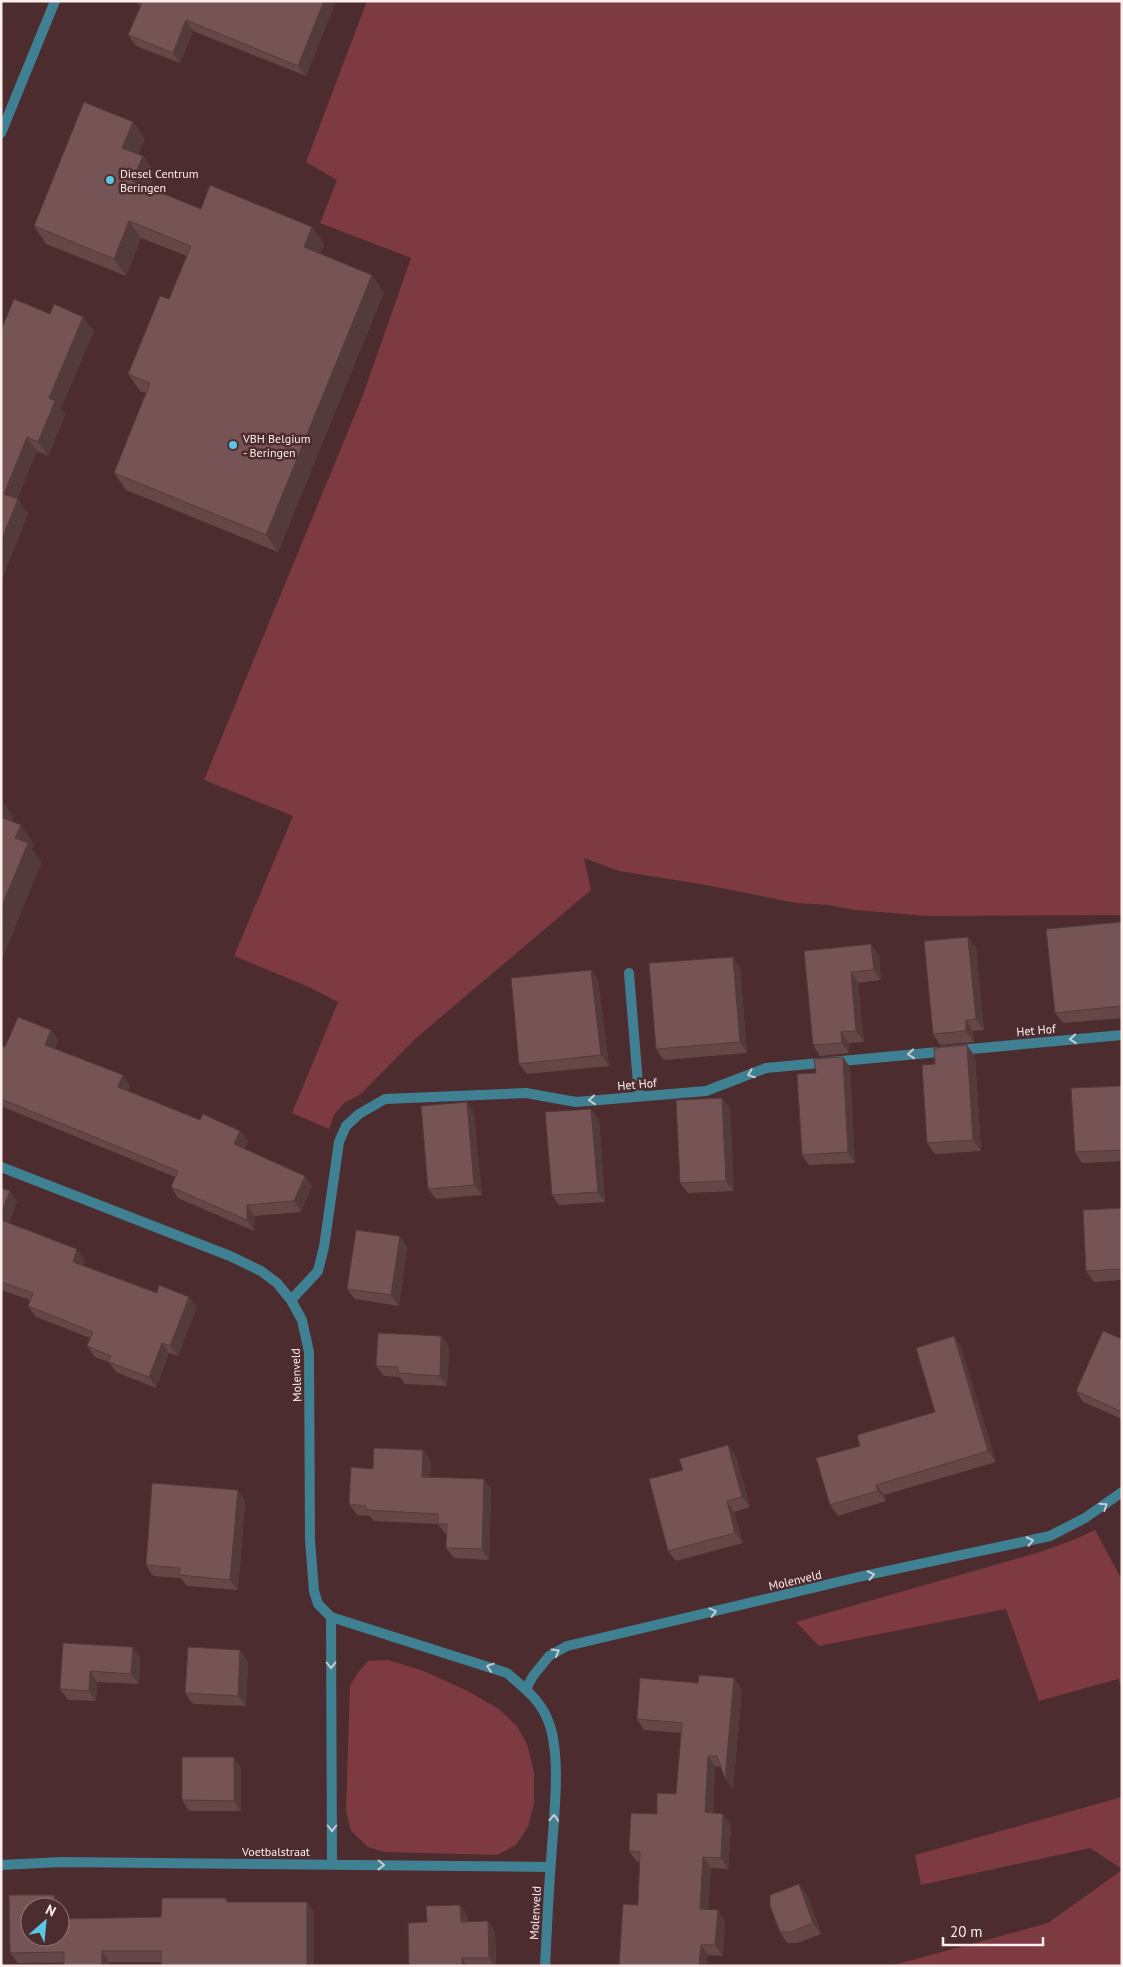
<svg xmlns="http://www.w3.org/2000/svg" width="1123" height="1967" font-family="'PT Sans',sans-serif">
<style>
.green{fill:#7d3a40}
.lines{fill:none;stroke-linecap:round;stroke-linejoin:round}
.service{stroke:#3f8092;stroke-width:10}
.minor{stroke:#3f8092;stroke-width:10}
.tertiary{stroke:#3f8092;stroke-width:10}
.wall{fill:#654748}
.shaded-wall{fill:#533a3b}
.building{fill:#765354;stroke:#533a3b}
.oneway{stroke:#c5ccd2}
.poi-dot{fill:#5ac8e5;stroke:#4c2c2e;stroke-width:2}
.labels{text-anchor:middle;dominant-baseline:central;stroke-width:5;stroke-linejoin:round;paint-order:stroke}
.poi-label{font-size:12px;fill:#feeded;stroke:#4c2c2e;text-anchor:start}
.street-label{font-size:12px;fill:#feeded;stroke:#4c2c2e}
</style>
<rect width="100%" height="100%" fill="#4c2c2e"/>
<!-- green -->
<path class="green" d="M367,1H1122V915L929,916L854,910L828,905L796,903L706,885L619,871L584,858L591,890L415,1039L361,1094L344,1103L334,1115L329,1129L292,1113L338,1002L309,987L234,956L293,816L204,780L363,395L411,258L320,223L337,180L306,162Z
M1095,1530L1122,1580V1687L1118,1679L1039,1701L1006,1609L819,1646L796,1622L1040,1552L1073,1540Z
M388,1660L421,1670L466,1690L499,1709L517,1726L527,1744L534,1772V1804L528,1827L516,1845L497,1855L385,1852L368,1847L351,1831L346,1811L350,1686L357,1674L368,1661Z
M1122,1797V1869L1090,1848L921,1885L915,1855Z
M1122,1870V1965L1120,1966H890L1048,1923Z"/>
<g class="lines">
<!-- service -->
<path class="service" d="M629,973L639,1096"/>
<!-- minor -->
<path class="minor" d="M1,1167L230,1256L261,1271L277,1283L291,1300L302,1320L309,1352L310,1540L314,1591L318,1604L331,1617L507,1673C522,1686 539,1699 547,1718C563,1753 553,1823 551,1862C548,1897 547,1931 545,1966
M291,1300L318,1271L324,1247L339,1142L346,1126L359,1114L385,1099L526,1093L576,1102L706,1091L766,1068L1122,1035
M331,1617L332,1864
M526,1689L533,1676L549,1656L567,1646L863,1576L1050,1536L1085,1518L1122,1492
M1,1865L61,1862L550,1867"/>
<!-- tertiary -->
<path class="tertiary" d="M1,133L55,1"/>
</g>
<!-- wall -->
<path class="wall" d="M136,1H336L306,76L193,31L180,63L136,46L128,35L140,7Z
M133,122L145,139L138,154L143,156L155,173L149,188L201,209L312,227L324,244L320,254L384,292L278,552L126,490L114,473L146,393L140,391L128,374L169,299L187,256L141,238L126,276L46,244L34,226Z
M50,314L83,317L94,331L61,408L65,415L48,456L37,451L17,499L28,514L1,581V330Z
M1122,922V1018L1063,1023L1055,1013Z
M976,947L984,1030L973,1031L974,1042L940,1045L933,1034Z
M804,951L879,955L881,980L858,983L864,1042L849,1043V1053L820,1056L813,1045Z
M733,957L740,967L747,1053L664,1060L656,1049Z
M591,970L598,981L609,1066L527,1074L519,1064Z
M51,1030L58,1041L55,1049L123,1075L130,1086L128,1091L200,1120L240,1131L248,1141L244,1149L312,1186L301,1212L255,1216L254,1231L178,1198L171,1187L175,1177L1,1106V1046L5,1047Z
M975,1056L981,1151L935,1154L927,1143L935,1064Z
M850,1067L855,1163L809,1165L802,1155L816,1073Z
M1122,1086V1161L1082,1163L1075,1152Z
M722,1098L730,1109L734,1191L688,1193L680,1183Z
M474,1113L482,1195L436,1199L428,1189Z
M599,1119L605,1202L559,1205L552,1195Z
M1,1188L17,1202L9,1223L85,1260L82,1265L197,1307L178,1356L169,1353L156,1388L116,1372L109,1362L95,1357L87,1346L90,1338L36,1317L28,1306L30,1300L1,1290Z
M1122,1208V1280L1094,1282L1086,1271Z
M400,1236L407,1247L399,1306L355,1299L347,1289Z
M441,1336L449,1347L447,1386L405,1384L400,1377L384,1376L376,1366Z
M1122,1339V1419L1083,1402L1076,1391Z
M961,1347L996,1462L884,1495L886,1501L838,1516L830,1505L860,1446L935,1412Z
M736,1456L750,1507L734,1512L743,1543L676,1561L668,1551Z
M431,1461L430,1477L484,1479L491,1490L489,1560L454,1558L446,1548L447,1534H446L438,1524L374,1521L370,1516L357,1515L349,1504L373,1469Z
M245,1501L238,1590L187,1586L181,1578L153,1576L146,1565Z
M63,1643L140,1657L139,1684L97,1682L96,1701L68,1700L60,1689Z
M248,1661L246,1706L193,1704L185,1693Z
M742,1689L733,1789L721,1767L715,1766L713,1813L731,1824L728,1869L711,1868L708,1910H718L725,1921L723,1956L708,1955L638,1905L640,1862H637L629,1851L657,1814L676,1794L681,1733L644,1730L637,1719Z
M241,1768V1811H189L182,1800Z
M807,1894L821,1934L798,1943H787L780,1932Z
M54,1895L62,1905V1919L161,1917L226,1898L228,1902H307L314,1913L161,1962H109L18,1963L10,1953Z
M460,1905L468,1916V1922L488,1921L495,1932L496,1966H409L427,1922Z"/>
<!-- shaded-wall -->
<path class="shaded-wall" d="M324,1H336L306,76L298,66Z
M186,20L193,31L180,63L173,53Z
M133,122L145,139L134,165L122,148Z
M143,156L155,173L144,198L132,181Z
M129,221L141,238L126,276L114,259Z
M312,227L324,244L316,264L304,247Z
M372,275L384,292L278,552L266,535Z
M83,317L94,331L61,408L65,415L48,456L38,442L49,398Z
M27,437L37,451L14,508L4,494Z
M18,499L28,514L1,581V541Z
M1,799L14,817L7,834L1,825Z
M21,825L34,844L32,849L42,862L1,962V908L15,838Z
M968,937L976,947L984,1030L976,1019Z
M871,944L879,955L881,980L874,970Z
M733,957L740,967L747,1053L740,1042Z
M591,970L598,981L609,1066L601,1055Z
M851,972L858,983L864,1042L856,1031Z
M966,1020L973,1031L974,1042L966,1031Z
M51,1030L58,1041L52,1056L45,1045Z
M841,1032L849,1043V1053L842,1043Z
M967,1045L975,1056L981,1151L973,1140Z
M843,1057L850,1067L855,1163L848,1152Z
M123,1075L130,1086L125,1098L118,1087Z
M722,1098L730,1109L734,1191L726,1181Z
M467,1102L474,1113L482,1195L474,1185Z
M591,1109L599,1119L605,1202L598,1192Z
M240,1131L248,1141L242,1155L234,1144Z
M305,1176L312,1186L301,1212L294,1201Z
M10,1191L17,1202L6,1230L1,1223V1213Z
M247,1205L255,1216L254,1231L247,1220Z
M400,1236L407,1247L399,1306L391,1295Z
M77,1249L85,1260L80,1272L73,1262Z
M189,1297L197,1307L178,1356L170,1346Z
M441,1336L449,1347L447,1386L440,1376Z
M954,1336L961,1347L996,1462L988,1451Z
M162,1343L169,1353L156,1388L149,1377Z
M728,1445L736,1456L750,1507L742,1497Z
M423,1450L431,1461L429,1488L422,1477Z
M484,1479L491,1490L489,1560L482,1549Z
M876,1485L884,1495L886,1501L878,1491Z
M238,1490L245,1501L238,1590L230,1580Z
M727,1501L734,1512L743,1543L735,1533Z
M133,1647L140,1657L139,1684L131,1674Z
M240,1650L248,1661L246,1706L238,1696Z
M90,1671L97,1682L96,1701L89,1691Z
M734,1678L742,1689L733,1789L725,1779Z
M708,1756L715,1766L713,1823L705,1812Z
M234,1757L241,1768V1811L234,1801Z
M723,1814L731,1824L728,1869L721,1858Z
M703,1857L711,1868L708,1920L700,1909Z
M799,1884L807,1894L821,1934L813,1923Z
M54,1895L62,1905V1930L60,1927V1907H54Z
M307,1902L314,1913V1966H307Z
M460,1905L468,1916V1932L461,1922Z
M718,1910L725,1921L723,1956L715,1945Z
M488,1921L495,1932L496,1966H494L489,1958Z
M701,1945L708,1955L707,1966H699Z
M102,1951L109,1962V1966H102Z
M462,1958L467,1966H462Z"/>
<!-- building -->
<path class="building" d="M138,1H324L298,66L186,20L173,53L128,35L142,3Z
M84,102L133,122L122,148L143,156L132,181L201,209L210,185L312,227L304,247L372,275L266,535L114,473L150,383L128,374L160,296L169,299L191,246L129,221L114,259L34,226Z
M14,299L50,314L54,304L83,317L49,398L55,401L38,442L27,437L4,494L18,499L1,541V330Z
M1,817L21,825L15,838L28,843L1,908Z
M1122,922V1006L1055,1013L1046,929Z
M968,937L976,1019L966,1020V1031L933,1034L924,941Z
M871,944L874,970L851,972L856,1031L841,1032L842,1043L813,1045L804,951Z
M733,957L740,1042L656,1049L649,963Z
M591,970L601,1055L519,1064L511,978Z
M18,1017L51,1030L45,1045L123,1075L118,1087L200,1120L203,1114L240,1131L234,1144L305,1176L294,1201L247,1205V1220L171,1187L178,1171L1,1099V1046L5,1047Z
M967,1045L973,1140L927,1143L922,1065L935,1064L934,1048Z
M843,1057L848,1152L802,1155L797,1074L816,1073L814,1059Z
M1122,1086V1150L1075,1152L1071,1088Z
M722,1098L726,1181L680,1183L676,1100Z
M467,1102L474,1185L428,1189L421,1106Z
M591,1109L598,1192L552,1195L545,1112Z
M1,1188L10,1191L1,1213Z
M1122,1208V1269L1086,1271L1083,1210Z
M1,1220L77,1249L73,1262L157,1293L159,1285L189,1297L170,1346L162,1343L149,1377L108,1362L111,1356L87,1346L93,1332L28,1306L33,1293L1,1282Z
M356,1230L400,1236L391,1295L347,1289Z
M1103,1331L1122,1339V1412L1076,1391Z
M378,1333L441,1336L440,1376L398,1373V1367L376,1366Z
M954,1336L988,1451L876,1485L878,1491L830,1505L816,1458L860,1446L857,1435L935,1412L916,1348Z
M728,1445L742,1497L727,1501L735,1533L668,1551L649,1479L683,1470L679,1459Z
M374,1448L423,1450L422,1477L484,1479L482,1549L446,1548L447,1524H438V1514L366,1510V1506L349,1504L351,1467L373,1469Z
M152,1483L238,1490L230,1580L179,1575L180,1568L146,1565Z
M63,1643L133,1647L131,1674L90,1671L89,1691L60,1689Z
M188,1647L240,1650L238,1696L185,1693Z
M699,1675L734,1678L725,1779L717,1756H708L705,1812L723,1814L721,1858L703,1857L700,1909L718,1910L715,1945H701L699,1966H619L623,1904L638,1905L640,1852L629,1851L631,1813L657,1814V1793L676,1794L682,1723L637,1719L640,1678L698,1683Z
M182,1757H234V1801L182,1800Z
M799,1884L813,1923L791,1932H780L770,1906V1895Z
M9,1895H54V1907H30V1937H60V1919L161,1917L162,1898H226V1902H307V1966H161V1951H102V1966H64V1952L10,1953Z
M460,1905L461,1922L488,1921L489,1958H462V1966H409L408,1923L427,1922L426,1906Z"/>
<!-- one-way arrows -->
<defs><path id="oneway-chevron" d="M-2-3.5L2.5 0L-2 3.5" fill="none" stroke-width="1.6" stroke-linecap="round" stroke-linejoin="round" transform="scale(1.25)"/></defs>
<g class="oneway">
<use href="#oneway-chevron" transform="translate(1073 1039) rotate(175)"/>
<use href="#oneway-chevron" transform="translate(911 1054) rotate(175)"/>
<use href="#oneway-chevron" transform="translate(751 1074) rotate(159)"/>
<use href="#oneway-chevron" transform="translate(592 1100) rotate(175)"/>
<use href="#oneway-chevron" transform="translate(1104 1506) rotate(-34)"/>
<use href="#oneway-chevron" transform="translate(1030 1541) rotate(-12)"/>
<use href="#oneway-chevron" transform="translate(871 1575) rotate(-12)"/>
<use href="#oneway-chevron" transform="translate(713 1612) rotate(-13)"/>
<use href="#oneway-chevron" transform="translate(556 1652) rotate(-30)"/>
<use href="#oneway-chevron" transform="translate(331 1665) rotate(90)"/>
<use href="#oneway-chevron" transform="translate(490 1667) rotate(-162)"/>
<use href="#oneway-chevron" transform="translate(554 1818) rotate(-86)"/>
<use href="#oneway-chevron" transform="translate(332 1828) rotate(90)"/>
<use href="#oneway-chevron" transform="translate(381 1865) rotate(1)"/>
</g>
<!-- markers -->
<g class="poi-dot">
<circle cx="110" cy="180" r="5"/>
<circle cx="233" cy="445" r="5"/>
</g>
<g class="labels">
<!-- poi labels -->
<g class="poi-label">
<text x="120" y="173">Diesel Centrum<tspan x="120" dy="14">Beringen</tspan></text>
<text x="243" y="438">VBH Belgium<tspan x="243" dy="14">- Beringen</tspan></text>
</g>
<!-- street labels -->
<g class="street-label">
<text transform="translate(1036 1030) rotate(-5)">Het Hof</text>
<text transform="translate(637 1084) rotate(-5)">Het Hof</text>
<text transform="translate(296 1375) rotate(-92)">Molenveld</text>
<text transform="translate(795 1580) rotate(-13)">Molenveld</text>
<text x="276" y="1851">Voetbalstraat</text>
<text transform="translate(535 1913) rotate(-87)">Molenveld</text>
</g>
</g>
<!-- border -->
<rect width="1123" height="1967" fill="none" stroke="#feeded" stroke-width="5"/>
<!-- north arrow -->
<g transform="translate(45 1922) rotate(27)"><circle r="24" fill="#4c2c2e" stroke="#93797a"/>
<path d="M0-4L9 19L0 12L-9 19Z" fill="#5ac8e5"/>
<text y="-8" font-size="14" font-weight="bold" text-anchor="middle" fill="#feeded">N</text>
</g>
<!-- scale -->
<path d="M943 1937v8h100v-8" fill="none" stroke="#feeded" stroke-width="2.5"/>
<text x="950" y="1937" font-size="15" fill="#feeded" stroke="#4c2c2e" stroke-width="4" paint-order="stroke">20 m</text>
</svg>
